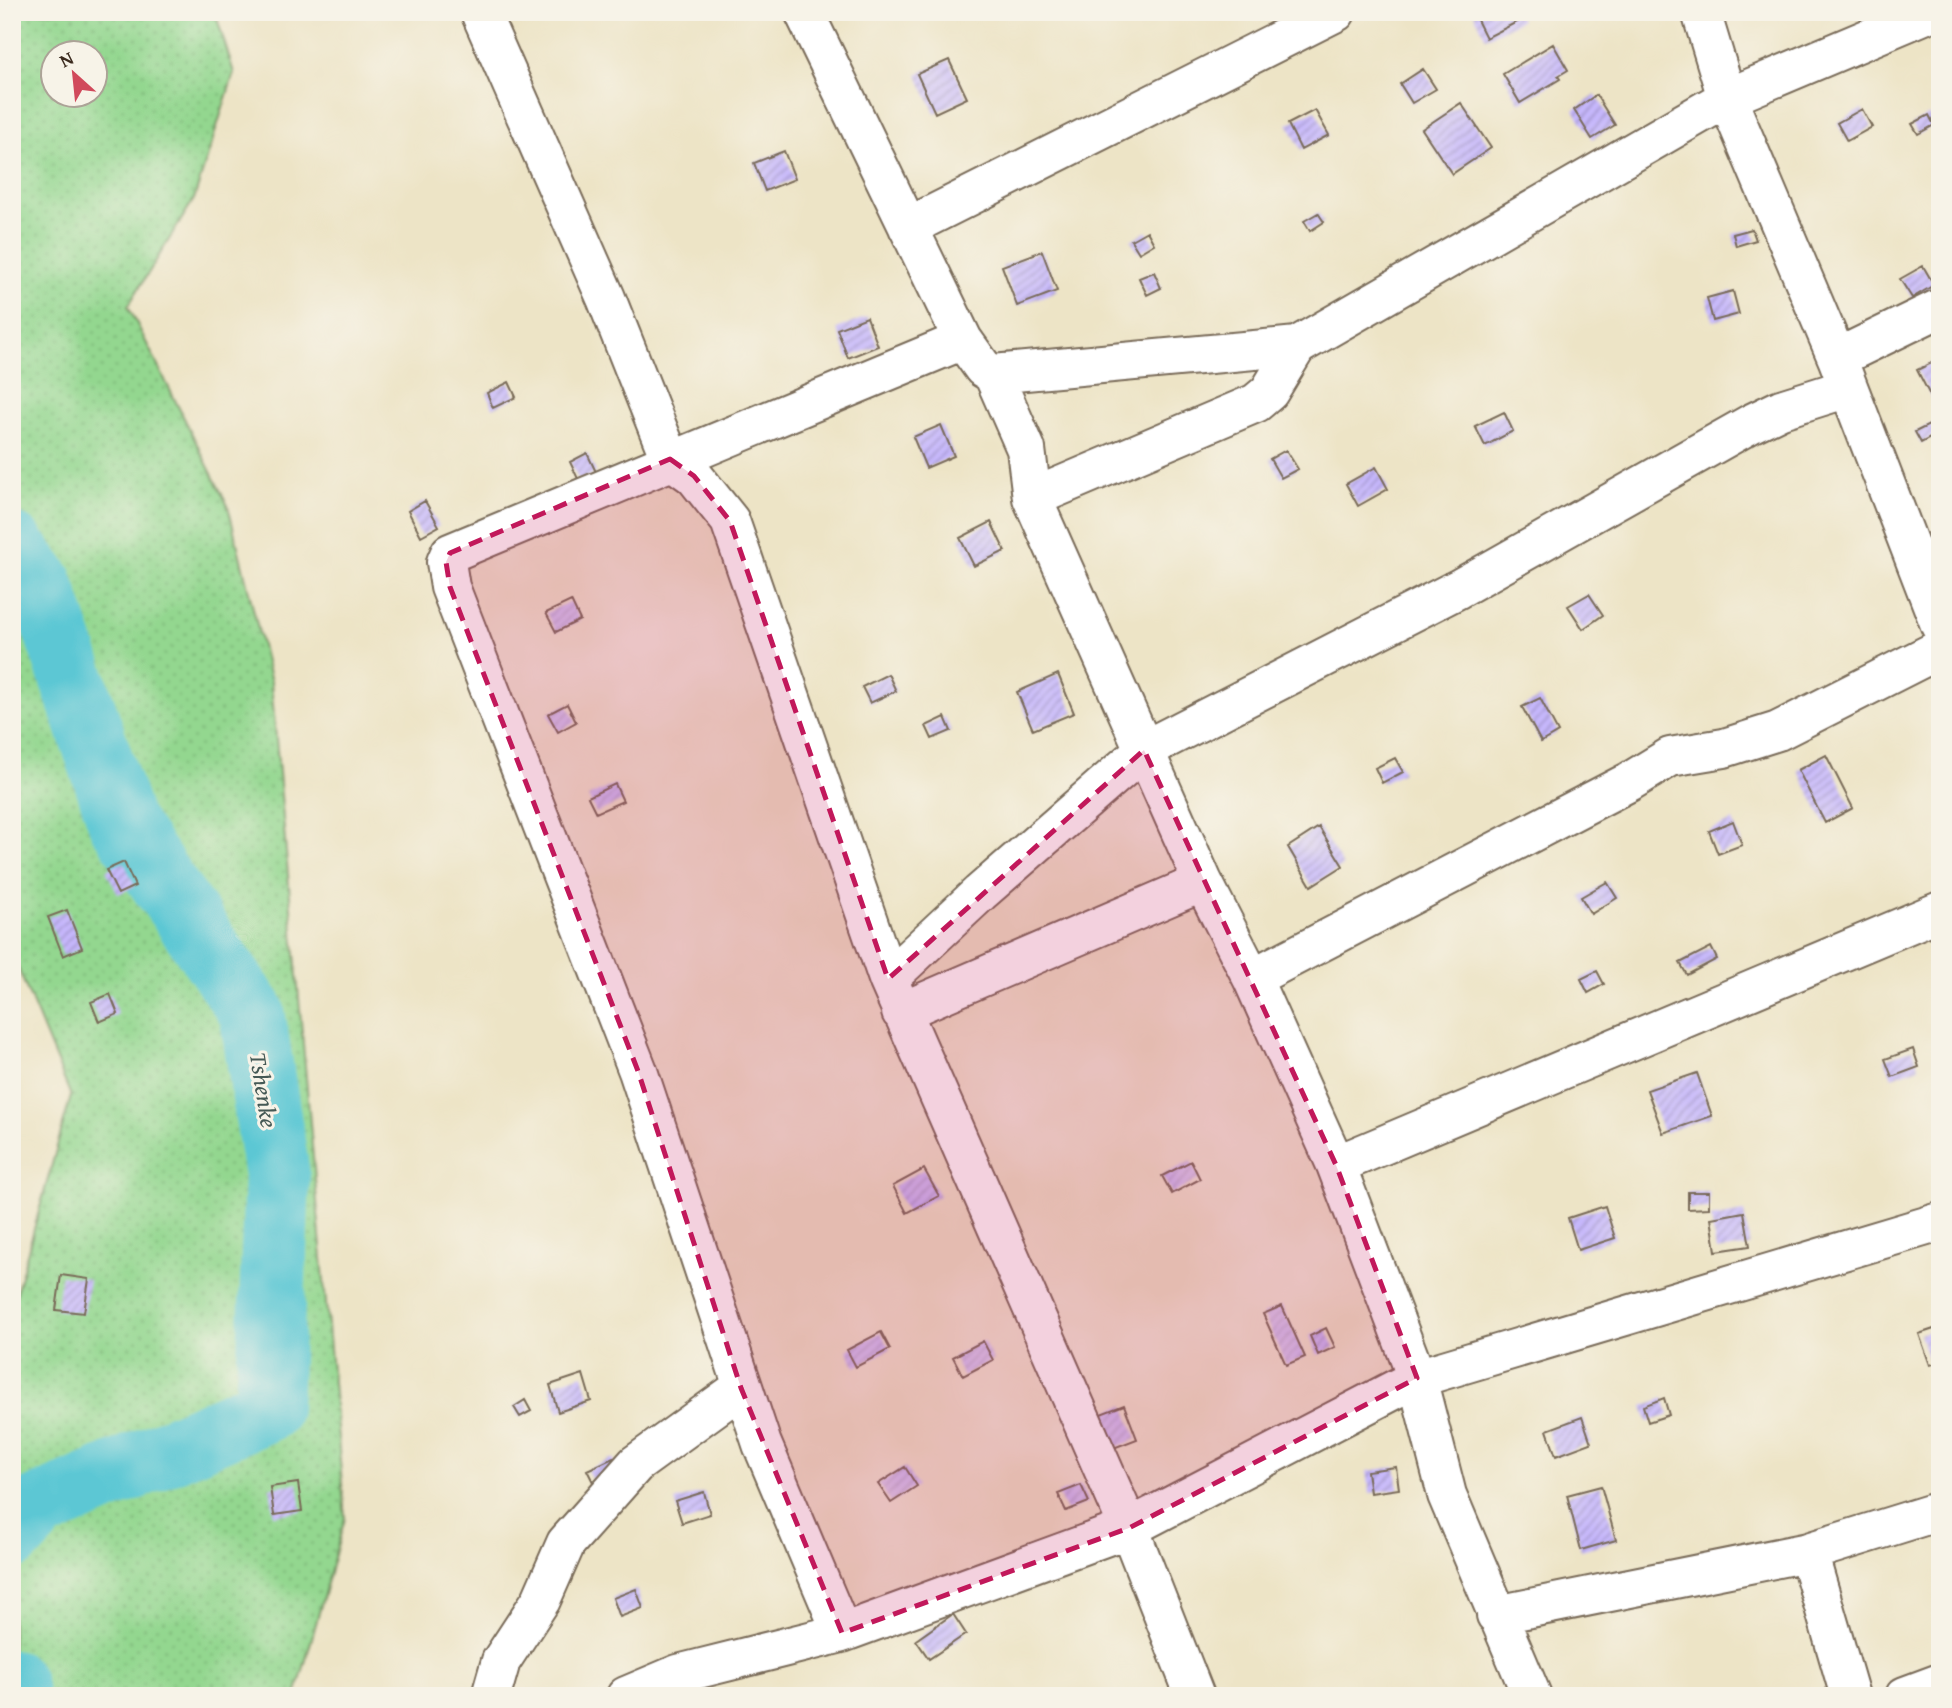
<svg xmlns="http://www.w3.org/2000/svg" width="1952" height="1708" font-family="'Gentium Book Plus',serif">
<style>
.grass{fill:url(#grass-dots);stroke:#678056;stroke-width:2;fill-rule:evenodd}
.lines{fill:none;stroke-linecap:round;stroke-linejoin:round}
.river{stroke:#5cc7d4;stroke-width:66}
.building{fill:url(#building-hatch)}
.minor-casing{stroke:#796b59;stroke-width:42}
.minor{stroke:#fff;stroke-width:38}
.marked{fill:#c2185b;fill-opacity:0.2;stroke:#c2185b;stroke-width:5;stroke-dasharray:14 9;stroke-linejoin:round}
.labels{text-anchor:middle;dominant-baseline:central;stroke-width:6;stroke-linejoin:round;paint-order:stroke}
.water-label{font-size:24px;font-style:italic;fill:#455955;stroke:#f7f3e8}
</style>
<defs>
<pattern id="grass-dots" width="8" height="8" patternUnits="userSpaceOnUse" patternTransform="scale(1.75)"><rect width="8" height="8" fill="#93d78f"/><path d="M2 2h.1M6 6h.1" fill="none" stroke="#80b97b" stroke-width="1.8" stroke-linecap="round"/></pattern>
<pattern id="building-hatch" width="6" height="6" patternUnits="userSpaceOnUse" patternTransform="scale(1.75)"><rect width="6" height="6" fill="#c6b7fc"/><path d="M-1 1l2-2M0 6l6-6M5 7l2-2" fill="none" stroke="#a295cb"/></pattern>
</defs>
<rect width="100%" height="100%" fill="#f7f3e8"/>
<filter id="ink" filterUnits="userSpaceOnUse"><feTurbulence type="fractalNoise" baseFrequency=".0143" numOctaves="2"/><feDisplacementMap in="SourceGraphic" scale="14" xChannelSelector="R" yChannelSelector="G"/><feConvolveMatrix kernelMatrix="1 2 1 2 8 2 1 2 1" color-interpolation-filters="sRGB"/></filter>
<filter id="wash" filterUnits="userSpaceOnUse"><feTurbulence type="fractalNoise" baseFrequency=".00686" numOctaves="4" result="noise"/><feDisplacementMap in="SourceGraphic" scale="28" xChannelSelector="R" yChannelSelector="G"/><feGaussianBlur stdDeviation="1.57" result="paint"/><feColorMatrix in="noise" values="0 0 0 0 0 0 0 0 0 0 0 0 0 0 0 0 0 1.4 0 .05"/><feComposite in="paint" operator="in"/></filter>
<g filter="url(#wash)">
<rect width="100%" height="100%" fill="#ede4c6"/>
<!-- grass -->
<path class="grass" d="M12,12H215L234,73L194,199L128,306L228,506L271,682L345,1518L296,1696H12V1308L71,1096L12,954ZM52,52H94V94H52Z"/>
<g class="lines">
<!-- river -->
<path class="river" d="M12,546L41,584L121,822L252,1012L277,1175L268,1408L39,1508L12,1537
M12,1683L16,1696"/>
</g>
<g id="blocks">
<!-- building -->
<path class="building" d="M1473,12H1517L1521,20L1486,38Z
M1553,44L1568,70L1558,76L1560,79L1520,103L1503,74Z
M949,60L967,98L935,113L917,74Z
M1423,69L1436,89L1412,103L1400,84Z
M1596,95L1615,125L1592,139L1574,110Z
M1461,103L1491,148L1452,174L1422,129Z
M1862,109L1872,127L1847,141L1837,123Z
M1315,110L1329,135L1301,150L1288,124Z
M1929,115L1934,125L1918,134L1912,124Z
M784,151L795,179L765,191L754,163Z
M1318,213L1324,222L1310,231L1304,221Z
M1752,229L1756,240L1736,246L1733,234Z
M1147,231L1154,244L1139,253L1131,240Z
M1042,251L1057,291L1017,306L1002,266Z
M1923,266L1934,285L1912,298L1900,279Z
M1154,272L1161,288L1147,295L1139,278Z
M1733,291L1739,314L1713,321L1707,298Z
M867,317L878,346L848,358L837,329Z
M1940,359V408L1937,409L1917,370Z
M509,382L516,397L493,408L487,393Z
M1504,412L1513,431L1485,446L1475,426Z
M1931,424L1936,435L1921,443L1915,432Z
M941,425L954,456L926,468L913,437Z
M1286,450L1298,469L1281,478L1270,459Z
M587,453L596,472L579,481L570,462Z
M1376,467L1388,489L1358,506L1346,484Z
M425,501L439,526L421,536L408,511Z
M991,522L1005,551L974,566L960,538Z
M1589,594L1603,615L1583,629L1568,606Z
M571,601L580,620L556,632L546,613Z
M888,674L896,691L870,703L862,687Z
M1058,674L1074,713L1033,730L1017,692Z
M1540,698L1558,732L1541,742L1522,707Z
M567,704L576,722L558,732L548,714Z
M945,717L951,731L932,739L926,726Z
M1826,755L1853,808L1825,823L1798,770Z
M1395,758L1403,772L1382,783L1375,768Z
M615,784L623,801L596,813L588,797Z
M1733,821L1742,845L1718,854L1709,831Z
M1319,827L1343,866L1311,886L1288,847Z
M124,862L135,886L118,894L106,870Z
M1607,882L1617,898L1591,914L1581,897Z
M67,910L82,948L63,956L48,917Z
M1711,947L1717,959L1687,975L1680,963Z
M1597,971L1604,984L1588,993L1581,979Z
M110,994L118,1014L99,1022L91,1002Z
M1913,1049L1919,1067L1892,1077L1885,1059Z
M1697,1073L1712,1116L1663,1133L1647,1090Z
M1191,1161L1200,1179L1172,1194L1162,1176Z
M924,1169L939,1196L907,1213L893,1186Z
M1688,1192H1709V1208L1688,1209Z
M1605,1206L1615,1238L1578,1250L1568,1218Z
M1744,1212L1750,1246L1716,1251L1711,1218Z
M61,1275L89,1279L84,1313L56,1310Z
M1282,1306L1305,1357L1286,1365L1263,1314Z
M1940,1327V1362L1930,1365L1919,1334Z
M1326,1328L1335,1347L1318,1355L1310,1336Z
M881,1332L890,1349L856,1367L847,1350Z
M983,1341L993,1360L963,1376L953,1357Z
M583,1374L591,1401L558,1412L550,1385Z
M1664,1398L1669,1415L1648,1422L1643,1406Z
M525,1400L531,1411L520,1417L514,1407Z
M1124,1405L1137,1439L1111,1449L1098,1415Z
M1582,1417L1591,1443L1556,1456L1547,1430Z
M613,1458L621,1476L596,1488L587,1470Z
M905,1467L917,1486L891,1503L878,1484Z
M1396,1467L1399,1489L1370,1493L1367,1471Z
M298,1483L302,1511L274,1515L270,1487Z
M1081,1485L1089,1502L1066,1511L1058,1494Z
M1601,1486L1616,1540L1581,1550L1567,1495Z
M704,1492L710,1514L682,1523L675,1501Z
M636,1589L643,1608L620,1617L613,1598Z
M953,1614L966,1634L929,1659L916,1640Z"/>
</g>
</g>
<g filter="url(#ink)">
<use href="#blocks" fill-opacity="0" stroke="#796b59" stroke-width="2"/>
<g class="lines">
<!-- minor casing -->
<g class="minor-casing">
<path id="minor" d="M480,12L606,298L670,459L694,476L730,521L888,979L1129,1528L1195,1696
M804,12L963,340L983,368L993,374L1026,449L1032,498L1203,882L1252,978L1336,1165L1417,1378L1447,1495L1532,1696
M1701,12L1727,98L1837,358L1940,625
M908,227L1336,12
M1837,358L1940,308
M993,374L1297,346L1727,98L1931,12
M1032,498L1256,403L1269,392L1297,346
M1252,978L1629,782L1670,757L1724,748L1778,731L1940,649
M888,979L980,893L1144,750L1458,589L1752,423L1781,409L1848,388
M901,1012L1203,882
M1336,1165L1940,911
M1808,1552L1850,1696
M1496,1615L1808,1552L1940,1511
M842,1633L762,1444L638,1071L450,587L446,562L450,553L963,340
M491,1696L501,1661L541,1600L566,1543L636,1464L741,1388
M626,1696L678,1674L842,1633L1129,1528L1417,1378L1940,1222
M1905,1696L1940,1683"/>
</g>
<!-- minor -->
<use href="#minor" class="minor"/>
</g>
</g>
<!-- marked area -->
<path class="marked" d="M670,459L694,476L730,521L888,979L1144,750L1336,1165L1417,1378L1129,1528L842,1633L741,1388L638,1071L450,587L446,562L450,553Z"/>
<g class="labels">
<!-- water labels -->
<g class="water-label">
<text transform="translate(264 1090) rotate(81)">Tshenke</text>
</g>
</g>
<!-- margin -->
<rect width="1952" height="1708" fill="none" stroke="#f7f3e8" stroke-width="42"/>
<!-- north arrow -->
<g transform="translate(74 74) rotate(333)"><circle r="33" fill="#f7f3e8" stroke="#aca397" stroke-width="2"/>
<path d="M0-5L12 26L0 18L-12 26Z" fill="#d1495b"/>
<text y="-10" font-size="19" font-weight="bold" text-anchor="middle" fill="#3b2a1e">N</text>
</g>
</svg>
